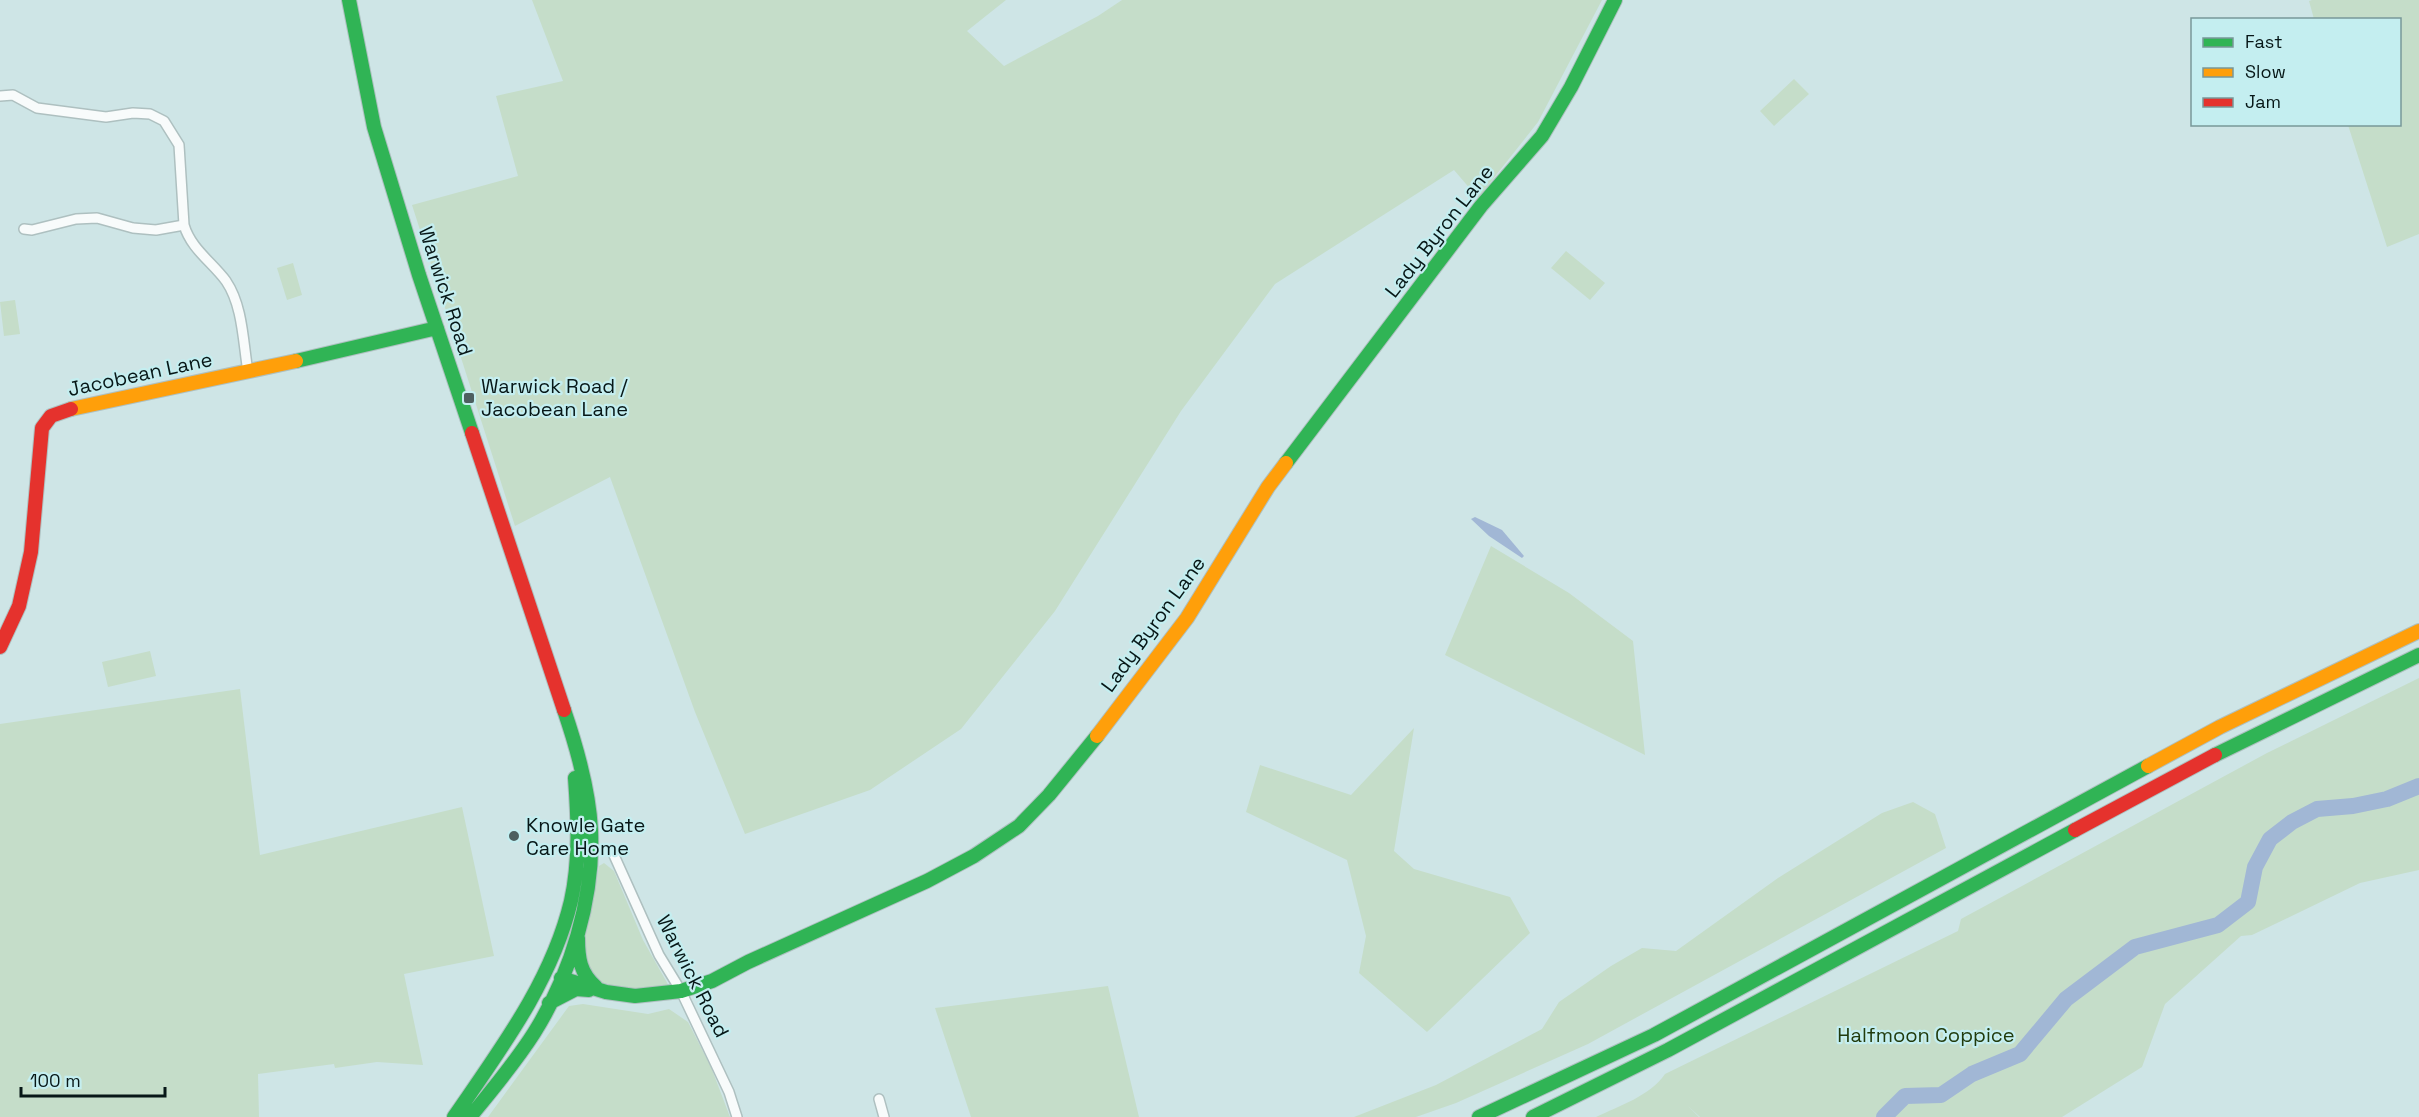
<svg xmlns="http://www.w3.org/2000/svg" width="2419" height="1117" font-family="'Space Grotesk',sans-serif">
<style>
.green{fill:#c5ddc9}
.water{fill:#a1b7d5}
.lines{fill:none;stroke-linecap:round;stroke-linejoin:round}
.river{stroke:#a1b7d5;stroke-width:16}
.street-casing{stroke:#aec0c0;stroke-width:12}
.fast-casing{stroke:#aec0c0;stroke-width:16}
.slow-casing{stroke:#aec0c0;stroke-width:16}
.jam-casing{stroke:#aec0c0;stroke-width:16}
.street{stroke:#f8fbfb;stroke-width:9}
.fast{stroke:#30b455;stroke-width:14}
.slow{stroke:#ff9f0a;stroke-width:14}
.jam{stroke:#e5322d;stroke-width:14}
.poi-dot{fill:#4d5f5f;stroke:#c4eef0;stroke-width:2}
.labels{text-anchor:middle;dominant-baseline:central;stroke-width:4.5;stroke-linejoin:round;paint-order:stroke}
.street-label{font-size:20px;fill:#071717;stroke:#c4eef0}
.poi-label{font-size:20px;fill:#071717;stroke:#c4eef0;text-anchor:start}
.park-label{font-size:20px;fill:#213b0d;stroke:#c4eef0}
</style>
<rect width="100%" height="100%" fill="#cee5e6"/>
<!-- green -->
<path class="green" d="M532,0H1006L967,31L1004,66L1098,16L1122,0H1602L1538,122L1478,198L1454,170L1275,284L1181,411L1055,611L961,729L870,790L745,834L695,712L610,477L515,526L412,205L518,176L496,96L563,81Z
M2312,0H2419V234L2387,247L2348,125L2400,124V20L2314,19L2309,1Z
M1794,79L1809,94L1774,126L1760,111Z
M1566,251L1605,283L1590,300L1551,268Z
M293,263L302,295L287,300L277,268Z
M15,300L20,334L4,336L0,302Z
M1491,546L1569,593L1633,641L1645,755L1445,655Z
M150,651L156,676L108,687L102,662Z
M2419,678V870L2360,883L2252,935L2241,936L2165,1004L2142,1067L2062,1117H1700L1688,1106L1699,1117H1596C1619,1106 1650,1096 1665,1074L1958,931L1961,919L2267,753Z
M240,689L260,855L462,807L494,956L404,974L423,1065L377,1062L335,1068L334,1064L258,1074L259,1117H0V724Z
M1414,728L1394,851L1414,869L1510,897L1530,933L1427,1032L1359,973L1366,936L1347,860L1246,812L1260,765L1351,795Z
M1913,802L1935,814L1946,848L1588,1044L1456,1103L1416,1117H1354L1436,1085L1542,1029L1559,1002L1611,966L1642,948L1676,951L1778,878L1882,813Z
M604,863L614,871L643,940L670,988L619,991L594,980L586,968L585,939L599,866Z
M1108,986L1139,1117H971L935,1008Z
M583,1004L648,1014L669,1009L688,1022L711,1067L730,1117H488L569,1006Z"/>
<!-- water -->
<path class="water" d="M1475,517L1502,530L1524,556L1522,558L1489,536L1471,519Z"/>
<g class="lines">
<!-- river -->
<path class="river" d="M1884,1117L1905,1096L1941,1095L1972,1074L2020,1054L2066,999L2135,947L2218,925L2248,902L2255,867L2270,839L2292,822L2317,809L2353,806L2387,799L2419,786"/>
<!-- street casing -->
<g class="street-casing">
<path id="street" d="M0,96L13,95L37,108L106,117L133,113L150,114L164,121L179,145L184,225C191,249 212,262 226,281C243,306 243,342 248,372
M24,229L32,230L76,219L97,218L133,228L156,230L184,225
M613,853L659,955L681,991L729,1092L737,1117
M879,1099L884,1117"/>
</g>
<!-- fast casing -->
<g class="fast-casing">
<path id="fast" d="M349,0L374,127L419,275L472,433
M296,361L437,328
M1286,463L1481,206L1542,136L1571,87L1615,0
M2215,755L2419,655
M578,938C578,958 580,973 596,987
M561,978L606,992L635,996L681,991L712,981L748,962L927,881L974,856L1019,826L1049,795L1097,736
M549,1003L576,989L589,990
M454,1117C500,1050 552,981 571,901C580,861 578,819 575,778
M470,1117C492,1090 515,1063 534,1033C571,974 594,899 591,830C589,789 577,748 564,710
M1479,1117L1654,1035L2148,766
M1533,1117L1668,1050L2075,830"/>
</g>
<!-- slow casing -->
<g class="slow-casing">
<path id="slow" d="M71,409L296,361
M1097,736L1187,618L1268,487L1286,463
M2148,766L2220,727L2419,631"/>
</g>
<!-- jam casing -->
<g class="jam-casing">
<path id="jam" d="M472,433L564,710
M0,647L19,606L31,552L42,428L51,416L71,409
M2075,830L2215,755"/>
</g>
<!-- street -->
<use href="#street" class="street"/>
<!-- fast -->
<use href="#fast" class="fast"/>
<!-- slow -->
<use href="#slow" class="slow"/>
<!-- jam -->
<use href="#jam" class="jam"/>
</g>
<!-- markers -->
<g class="poi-dot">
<rect x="463" y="392" width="12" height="12" rx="3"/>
<circle cx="514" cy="836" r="6"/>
</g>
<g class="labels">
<!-- street labels -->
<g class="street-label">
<text transform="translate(1439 231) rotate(-52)">Lady Byron Lane</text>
<text transform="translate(446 291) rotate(72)">Warwick Road</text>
<text transform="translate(140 374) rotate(-12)">Jacobean Lane</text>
<text transform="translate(1153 624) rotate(-54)">Lady Byron Lane</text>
<text transform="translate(693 976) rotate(63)">Warwick Road</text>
</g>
<!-- poi labels -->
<g class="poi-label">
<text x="481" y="386">Warwick Road /<tspan x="481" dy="23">Jacobean Lane</tspan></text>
<text x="526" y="825">Knowle Gate<tspan x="526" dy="23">Care Home</tspan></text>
</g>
<!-- park labels -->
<g class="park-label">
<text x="1926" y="1035">Halfmoon Coppice</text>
</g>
</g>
<!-- legend -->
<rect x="2191" y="18" width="210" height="108" fill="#c4eef0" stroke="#789899" stroke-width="1.5"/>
<rect x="2203" y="38" width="30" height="9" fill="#30b455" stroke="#789899" stroke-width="1.5"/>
<text x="2245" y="48" font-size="18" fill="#071717">Fast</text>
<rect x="2203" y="68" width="30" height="9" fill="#ff9f0a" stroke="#789899" stroke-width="1.5"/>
<text x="2245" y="78" font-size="18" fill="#071717">Slow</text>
<rect x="2203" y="98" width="30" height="9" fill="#e5322d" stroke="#789899" stroke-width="1.5"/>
<text x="2245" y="108" font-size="18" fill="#071717">Jam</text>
<!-- scale -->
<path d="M21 1087v9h144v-9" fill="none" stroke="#071717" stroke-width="3"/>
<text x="30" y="1087" font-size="18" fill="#071717" stroke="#c4eef0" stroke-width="4.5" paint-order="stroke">100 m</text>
</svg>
